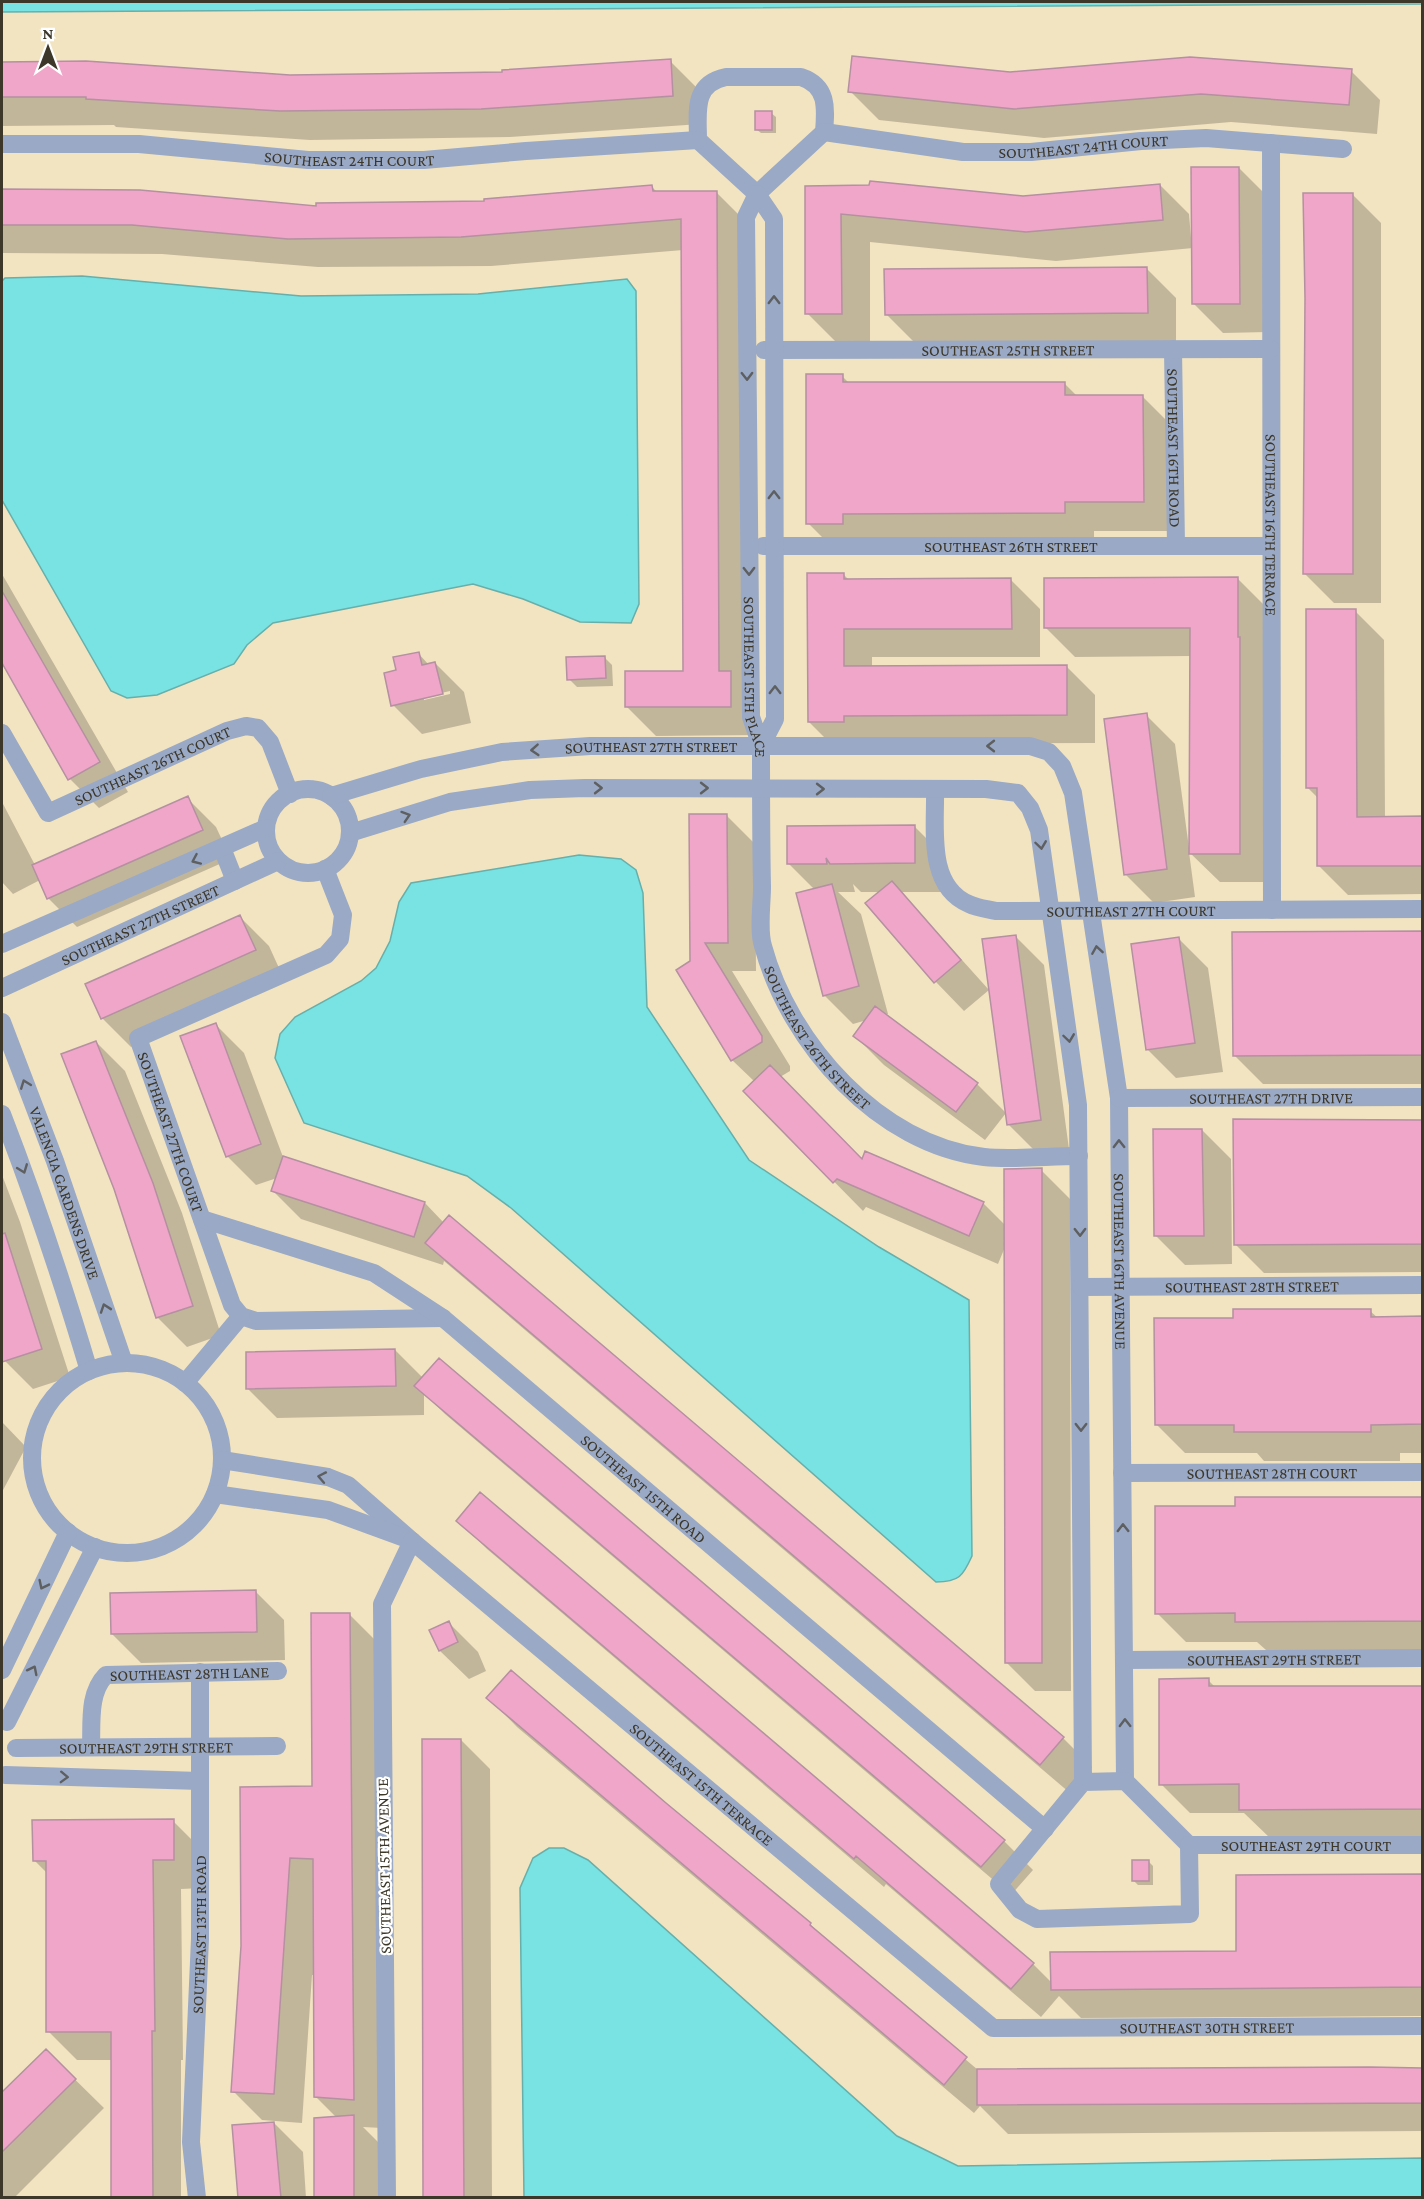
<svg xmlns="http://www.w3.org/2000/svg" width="1424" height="2199" font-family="'Crimson Pro',serif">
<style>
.water{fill:#79e2e2;stroke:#67afaa;stroke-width:1.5}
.shadow{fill:#0003;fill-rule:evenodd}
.building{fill:#f0a6c9;stroke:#b490a0;stroke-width:1.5}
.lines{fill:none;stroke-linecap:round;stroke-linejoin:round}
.street{stroke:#9aa9c5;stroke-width:18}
.oneway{stroke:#5d5f60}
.labels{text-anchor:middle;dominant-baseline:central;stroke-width:4.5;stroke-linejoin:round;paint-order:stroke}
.street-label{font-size:16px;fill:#3c3729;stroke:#fff}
</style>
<rect width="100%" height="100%" fill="#f2e4c1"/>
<!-- water -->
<path class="water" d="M2,2H1422V4L2,12Z
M82,276L301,296L478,294L627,279L636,291L639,604L631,623L580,622L523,599L473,584L273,623L247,645L234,664L157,695L127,698L111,691L2,500V281L5,278Z
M579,855L621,859L636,870L643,893L647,1007L749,1160L879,1247L969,1300L972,1556C963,1576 959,1582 936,1582L511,1208L467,1176L304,1123L275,1058L280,1034L295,1017L361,981L376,968L390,941L399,902L411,883Z
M549,1848H564L588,1860L897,2136L958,2166L1422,2158V2197H524L520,1888L533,1858Z"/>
<!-- shadow -->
<path class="shadow" d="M670,61L699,90L701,124L510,137L310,140L116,127L114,125L2,126V63H86L290,77L503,74Z
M1351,71L1380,100L1377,134L1231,122L1044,138L879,120L850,91L1010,74Z
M771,113L776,117V133H761L756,129Z
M1239,168L1268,197V332L1223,333L1194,304L1193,248L1056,261L870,242V342H836L807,313L806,187L1023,197L1160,185L1189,214L1191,238L1193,237Z
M652,187L658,193H717L746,222L760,735L656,736L627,707L684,672L683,250L491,266L318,267L162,254L2,253V190L140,191L318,207L485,203Z
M1352,194L1381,223V603H1334L1305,574Z
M1147,269L1176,298V342L915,343L886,314Z
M842,376L849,383H1064L1078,397H1143L1172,426V531H1094V541L837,552L808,523Z
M2,574L128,792L99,808L70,779L2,661Z
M843,574L849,580H1011L1040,609V657H872V667L1066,666L1095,695V743L873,744L838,751L809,722Z
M1237,578L1266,607L1269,882H1220L1189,852L1195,897L1154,903L1125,874L1146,715L1175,744L1189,848H1191V656L1075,657L1046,628Z
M1355,611L1384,640L1385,818H1422V894L1348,895L1319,866L1318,798L1308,788Z
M418,653L429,665L435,663L464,692L471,723L422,734L393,705L398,671ZM450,691V694L424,700V697Z
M604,657L612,665L613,686L577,687L569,679Z
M187,798L216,827L231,859L77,927L48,898L40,880L13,894L2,882V802L35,865Z
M726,815L755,844L756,971H732L790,1066V1071L780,1077L862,1161L983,1203L1005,1225L1041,1170L1070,1199L1071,1691H1035L1006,1662L1005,1247L998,1264L866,1207L863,1211L745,1091L755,1082L732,1060L692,962Z
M914,826L943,855L944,892H901L989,990L964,1011L936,982L867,904L881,892H861L853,884L855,892H838L861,914L888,1014L885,1015L977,1084L1006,1113L985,1140L884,1065L855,1036L867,1020L853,1024L824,995L815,890L788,863Z
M240,917L269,946L284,979L131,1047L102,1018Z
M1233,933H1422V1084H1263L1234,1055Z
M1015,936L1044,965L1069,1149L1037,1153L1008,1124Z
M1179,939L1208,968L1223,1072L1176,1078L1147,1049Z
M215,1024L244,1053L283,1157L425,1203L444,1223L449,1218L1063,1738L1092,1767L1070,1793L444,1261L443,1265L301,1219L273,1191L277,1178L256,1185L227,1156Z
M96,1042L125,1071L182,1213L221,1335L187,1347L158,1318L116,1189Z
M1234,1121H1422V1272L1264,1273L1235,1244Z
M1202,1130L1231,1159L1232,1264L1185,1265L1156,1236Z
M2,1175L20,1222L70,1377L33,1389L4,1360L2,1352Z
M1370,1311L1378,1318H1422V1453H1400V1461H1264L1257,1453H1185L1156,1424L1234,1320Z
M395,1350L423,1378L1004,1841L1033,1870L1011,1895L445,1414L424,1393V1415L277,1418L248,1389Z
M2,1422L26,1447L2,1492Z
M1422,1498V1650H1266L1257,1642H1186L1157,1613L1237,1507L1236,1499Z
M458,1520L1033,1964L1052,1983L1238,1952L1237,1876L1422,1875V2016L1081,2018L1059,1996L1041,2017L886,1884L884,1887L487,1549Z
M255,1591L284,1620L285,1660L141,1663L112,1634Z
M349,1614L378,1643L382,2128L363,2127L382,2146V2198H316L337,2118L315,2096V1975H312L302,2123L262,2120L233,2091L242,1946L314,1788Z
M449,1623L478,1652L486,1671L469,1679L440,1651Z
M1208,1680L1216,1688L1422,1687V1837L1270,1838L1244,1813H1190L1161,1784Z
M489,1698L665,1804L810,1924L832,1946L978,2070L1422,2068V2131L1008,2134L980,2106L974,2113L517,1727Z
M461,1740L490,1769L492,2198H425Z
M173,1821L202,1850V1888L181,1889L183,2060H181V2198H113L112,2060H77L48,2031V1874L34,1860Z
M1149,1862L1153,1866V1885H1138L1133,1880Z
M46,2051L104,2108L14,2198H2V2094Z
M274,2123L303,2152L306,2198H240Z"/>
<!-- building -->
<path class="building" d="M852,56L1010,72L1190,57L1352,69L1349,105L1201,94L1014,109L848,92Z
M671,59L673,96L481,109L280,111L86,99V97H2V62L86,61L290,75L502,72V70Z
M755,111H772V130H755Z
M1191,167H1239L1240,304H1192Z
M870,181L1023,196L1160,184L1163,220L1026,232L841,214L842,314H805V186L869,185Z
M652,185L653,191H717L719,671H731V707H625V671H683L681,219L461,237L288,239L132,225H2V189L140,190L316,206V203L484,201V199Z
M1303,193H1353V574H1303L1305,298Z
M1147,267L1148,313L885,315L884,269Z
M806,374H843V382H1065V395H1143L1144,502H1065V513L843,514V524H806Z
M807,573H844V579L1011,578L1012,629H844V666L1067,665V715L844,716V722H808Z
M1238,577V637H1240V854H1189L1190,628H1044V578Z
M2,591L100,762L68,780L2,663Z
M1306,609H1356L1357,817L1422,816V866H1317V788H1306Z
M419,652L422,665L435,662L443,694L391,706L384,673L396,670L393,657Z
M605,656L606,678L567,680L566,657Z
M1147,713L1167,869L1124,875L1104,719Z
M188,796L203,830L47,899L32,865Z
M689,814H727L728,943H705L762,1036V1042L731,1061L676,970L690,961Z
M915,825V863L830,864L826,858L827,864H787V826Z
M892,881L961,960L934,983L865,903Z
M832,884L859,986L823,996L796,893Z
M240,915L256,950L101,1019L85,984Z
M1422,931V1055L1233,1056L1232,932Z
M1016,935L1041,1120L1007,1125L982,939Z
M1179,937L1195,1043L1146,1050L1131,944Z
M875,1006L978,1083L956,1112L853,1036Z
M216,1023L261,1144L226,1157L180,1036Z
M96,1041L153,1183L193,1306L156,1318L114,1189L61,1054Z
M770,1065L862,1159L865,1151L984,1202L969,1236L837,1179L833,1183L743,1091Z
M1233,1119L1422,1120V1244L1234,1245Z
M1153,1129H1202L1204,1236H1154Z
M283,1156L425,1202L414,1237L271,1191Z
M1042,1168V1663H1005L1004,1169Z
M449,1215L1064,1737L1040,1765L425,1243Z
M5,1233L42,1349L2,1362V1234Z
M1233,1309H1371V1317L1422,1316V1424L1371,1425V1432H1234V1425H1155L1154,1318H1233Z
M395,1349L396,1386L246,1389V1352Z
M439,1358L1005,1840L981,1867L414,1386Z
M480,1492L1034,1963L1011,1989L856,1856L854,1859L456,1521Z
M1235,1497H1422V1621L1235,1622V1613L1155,1614V1506H1235Z
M256,1590L257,1632L111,1634L110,1593Z
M311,1613H350L354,2100L314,2097L313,1859L290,1858L274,2094L231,2092L241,1946L240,1787L312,1786Z
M449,1621L458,1642L439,1651L429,1630Z
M511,1670L666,1803L811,1923L810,1925L967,2057L944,2085L486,1698Z
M1209,1678V1686H1422V1809L1239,1810V1784L1159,1785V1679Z
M422,1739H461L464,2198H423Z
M174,1819V1860H153L155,2031H152L153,2198H111V2032H46V1861H33L32,1820Z
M1132,1860H1149V1881H1132Z
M1422,1874V1987L1051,1990L1050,1952L1236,1951V1875Z
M46,2049L76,2079L2,2152V2092Z
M1370,2067L1422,2068V2103L977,2105V2069Z
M354,2115V2198H314V2118Z
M274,2122L281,2198H238L232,2125Z"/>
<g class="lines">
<!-- street -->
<g class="street">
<path d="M726,77H801C828,86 826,108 824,132L757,194L698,140C698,112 692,84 726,77Z"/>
<path id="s1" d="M824,132L963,152H1031L1141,141L1206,138L1343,149"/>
<path id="s2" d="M1271,143L1272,910"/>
<path id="s3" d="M2,144H139L308,160H424L526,151L698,140"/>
<path id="s4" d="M1173,349L1176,546"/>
<path id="s5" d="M764,350L1271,349"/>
<path id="s6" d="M763,546H1271"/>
<path id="s7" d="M2,733L48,813L227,731L246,726L258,728L270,742L290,794"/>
<path id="s8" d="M761,746L775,719L774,219L757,194L746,217L751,717L761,746C761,793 761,840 762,887C762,904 758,930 763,946C789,1043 879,1145 984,1157C1013,1160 1049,1156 1079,1156"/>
<path id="s9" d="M935,789C936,827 926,886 969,904C977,908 988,909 996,911L1422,909"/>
<circle cx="308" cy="831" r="42"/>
<path id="s10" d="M331,796L421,769L502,752L590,746H1030L1049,752L1062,766L1073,793L1119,1098L1125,1781"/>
<path d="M350,833L450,802L530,790L585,788L986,789L1018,793L1030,808L1039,830L1078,1105L1083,1782L999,1884L1020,1910L1037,1919L1190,1914L1189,1845L1125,1781L1083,1782"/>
<path d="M222,848L235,881"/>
<path id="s11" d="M325,869L343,915L340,939L326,955L138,1038L232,1305L241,1316L256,1321L443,1318"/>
<path d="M2,944L266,828"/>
<path id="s12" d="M2,988L278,861"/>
<path id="s13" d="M2,1022L55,1161L124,1363"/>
<path id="s14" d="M1119,1098L1422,1097"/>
<path d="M2,1114C35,1199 63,1284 89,1371"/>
<path id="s15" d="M202,1219L374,1273L443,1318L1045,1829"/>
<path id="s16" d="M1081,1287L1422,1285"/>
<circle cx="127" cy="1458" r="95"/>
<path d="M185,1383L241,1316"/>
<path id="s17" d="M222,1460L328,1477L348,1485L412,1541L993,2028L1422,2026"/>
<path id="s18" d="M1122,1473L1422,1472"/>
<path d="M215,1494L328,1510L402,1537"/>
<path id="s19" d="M1124,1660L1422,1658"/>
<path d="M2,1670L68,1532"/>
<path d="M7,1722L95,1547"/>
<path id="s20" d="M91,1747C92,1723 88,1693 106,1675L278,1671"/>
<path id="s21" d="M16,1748L277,1746"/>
<path d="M5,1775L200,1781"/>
<path id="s22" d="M1189,1845H1422"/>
<path id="s23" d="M197,2198L191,2142L200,1939V1672"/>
<path d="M387,2198L382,1604L412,1541"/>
</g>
</g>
<!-- one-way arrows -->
<defs><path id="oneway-chevron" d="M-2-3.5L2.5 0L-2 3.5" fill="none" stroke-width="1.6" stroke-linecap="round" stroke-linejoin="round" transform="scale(1.5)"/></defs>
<g class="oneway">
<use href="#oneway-chevron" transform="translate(774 300) rotate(-90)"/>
<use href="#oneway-chevron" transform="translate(747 376) rotate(89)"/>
<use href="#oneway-chevron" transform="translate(774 495) rotate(-90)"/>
<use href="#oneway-chevron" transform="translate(749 571) rotate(89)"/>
<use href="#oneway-chevron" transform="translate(775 690) rotate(-90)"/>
<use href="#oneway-chevron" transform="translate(991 746) rotate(180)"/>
<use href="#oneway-chevron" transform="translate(535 750) rotate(176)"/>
<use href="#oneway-chevron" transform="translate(598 788)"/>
<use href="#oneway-chevron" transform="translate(704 788)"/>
<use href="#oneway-chevron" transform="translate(820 789)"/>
<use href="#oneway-chevron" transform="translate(406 816) rotate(-18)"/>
<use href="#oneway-chevron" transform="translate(1041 845) rotate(82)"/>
<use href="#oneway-chevron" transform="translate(196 860) rotate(156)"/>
<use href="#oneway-chevron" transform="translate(1097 950) rotate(-99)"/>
<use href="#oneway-chevron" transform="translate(1069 1038) rotate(82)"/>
<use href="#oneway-chevron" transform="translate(25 1084) rotate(-111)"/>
<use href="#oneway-chevron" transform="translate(1119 1144) rotate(-91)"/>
<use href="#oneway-chevron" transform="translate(23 1169) rotate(69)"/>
<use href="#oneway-chevron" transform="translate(1080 1232) rotate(89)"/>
<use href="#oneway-chevron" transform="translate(105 1308) rotate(-109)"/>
<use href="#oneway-chevron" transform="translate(1081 1427) rotate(90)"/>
<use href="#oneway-chevron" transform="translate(322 1477) rotate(-169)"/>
<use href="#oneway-chevron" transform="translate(1123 1528) rotate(-91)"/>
<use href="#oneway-chevron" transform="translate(43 1585) rotate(116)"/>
<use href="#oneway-chevron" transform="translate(33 1670) rotate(-63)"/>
<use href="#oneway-chevron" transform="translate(1125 1723) rotate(-91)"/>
<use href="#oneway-chevron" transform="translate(64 1777) rotate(2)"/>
</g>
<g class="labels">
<!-- street labels -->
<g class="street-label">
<text stroke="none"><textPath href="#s1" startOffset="261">SOUTHEAST 24TH COURT</textPath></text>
<text stroke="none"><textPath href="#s3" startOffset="348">SOUTHEAST 24TH COURT</textPath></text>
<text stroke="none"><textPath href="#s5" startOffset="244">SOUTHEAST 25TH STREET</textPath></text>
<text stroke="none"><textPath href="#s4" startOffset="99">SOUTHEAST 16TH ROAD</textPath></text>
<text stroke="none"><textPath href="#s2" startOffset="382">SOUTHEAST 16TH TERRACE</textPath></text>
<text stroke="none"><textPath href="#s6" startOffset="248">SOUTHEAST 26TH STREET</textPath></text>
<text stroke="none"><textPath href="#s8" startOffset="1047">SOUTHEAST 15TH PLACE</textPath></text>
<text stroke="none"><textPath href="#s10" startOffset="326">SOUTHEAST 27TH STREET</textPath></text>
<text stroke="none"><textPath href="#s7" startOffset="207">SOUTHEAST 26TH COURT</textPath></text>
<text stroke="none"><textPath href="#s9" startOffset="291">SOUTHEAST 27TH COURT</textPath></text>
<text stroke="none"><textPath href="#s12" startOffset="152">SOUTHEAST 27TH STREET</textPath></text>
<text stroke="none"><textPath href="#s8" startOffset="1425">SOUTHEAST 26TH STREET</textPath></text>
<text stroke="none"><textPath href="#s14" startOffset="152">SOUTHEAST 27TH DRIVE</textPath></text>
<text stroke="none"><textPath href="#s11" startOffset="400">SOUTHEAST 27TH COURT</textPath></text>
<text stroke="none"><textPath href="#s13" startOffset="182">VALENCIA GARDENS DRIVE</textPath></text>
<text stroke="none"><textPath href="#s10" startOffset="1245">SOUTHEAST 16TH AVENUE</textPath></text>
<text stroke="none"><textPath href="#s16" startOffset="171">SOUTHEAST 28TH STREET</textPath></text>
<text stroke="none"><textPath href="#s18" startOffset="150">SOUTHEAST 28TH COURT</textPath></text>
<text stroke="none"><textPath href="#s15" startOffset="526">SOUTHEAST 15TH ROAD</textPath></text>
<text stroke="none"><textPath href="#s19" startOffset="150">SOUTHEAST 29TH STREET</textPath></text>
<text stroke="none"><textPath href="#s20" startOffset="159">SOUTHEAST 28TH LANE</textPath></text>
<text stroke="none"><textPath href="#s21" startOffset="130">SOUTHEAST 29TH STREET</textPath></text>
<text stroke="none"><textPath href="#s17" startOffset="592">SOUTHEAST 15TH TERRACE</textPath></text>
<text stroke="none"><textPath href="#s22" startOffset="117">SOUTHEAST 29TH COURT</textPath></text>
<text transform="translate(384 1866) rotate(-91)">SOUTHEAST 15TH AVENUE</text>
<text stroke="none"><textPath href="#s23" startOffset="264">SOUTHEAST 13TH ROAD</textPath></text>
<text stroke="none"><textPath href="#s17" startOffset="1186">SOUTHEAST 30TH STREET</textPath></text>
</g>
</g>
<!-- border -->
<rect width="1424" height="2199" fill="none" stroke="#3c3729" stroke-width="6"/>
<!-- north arrow -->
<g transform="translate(48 48)" stroke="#ffffff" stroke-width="4.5" paint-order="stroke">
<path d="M0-4.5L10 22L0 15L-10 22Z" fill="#3c3729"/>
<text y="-9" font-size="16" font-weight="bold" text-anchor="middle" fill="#3c3729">N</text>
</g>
</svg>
